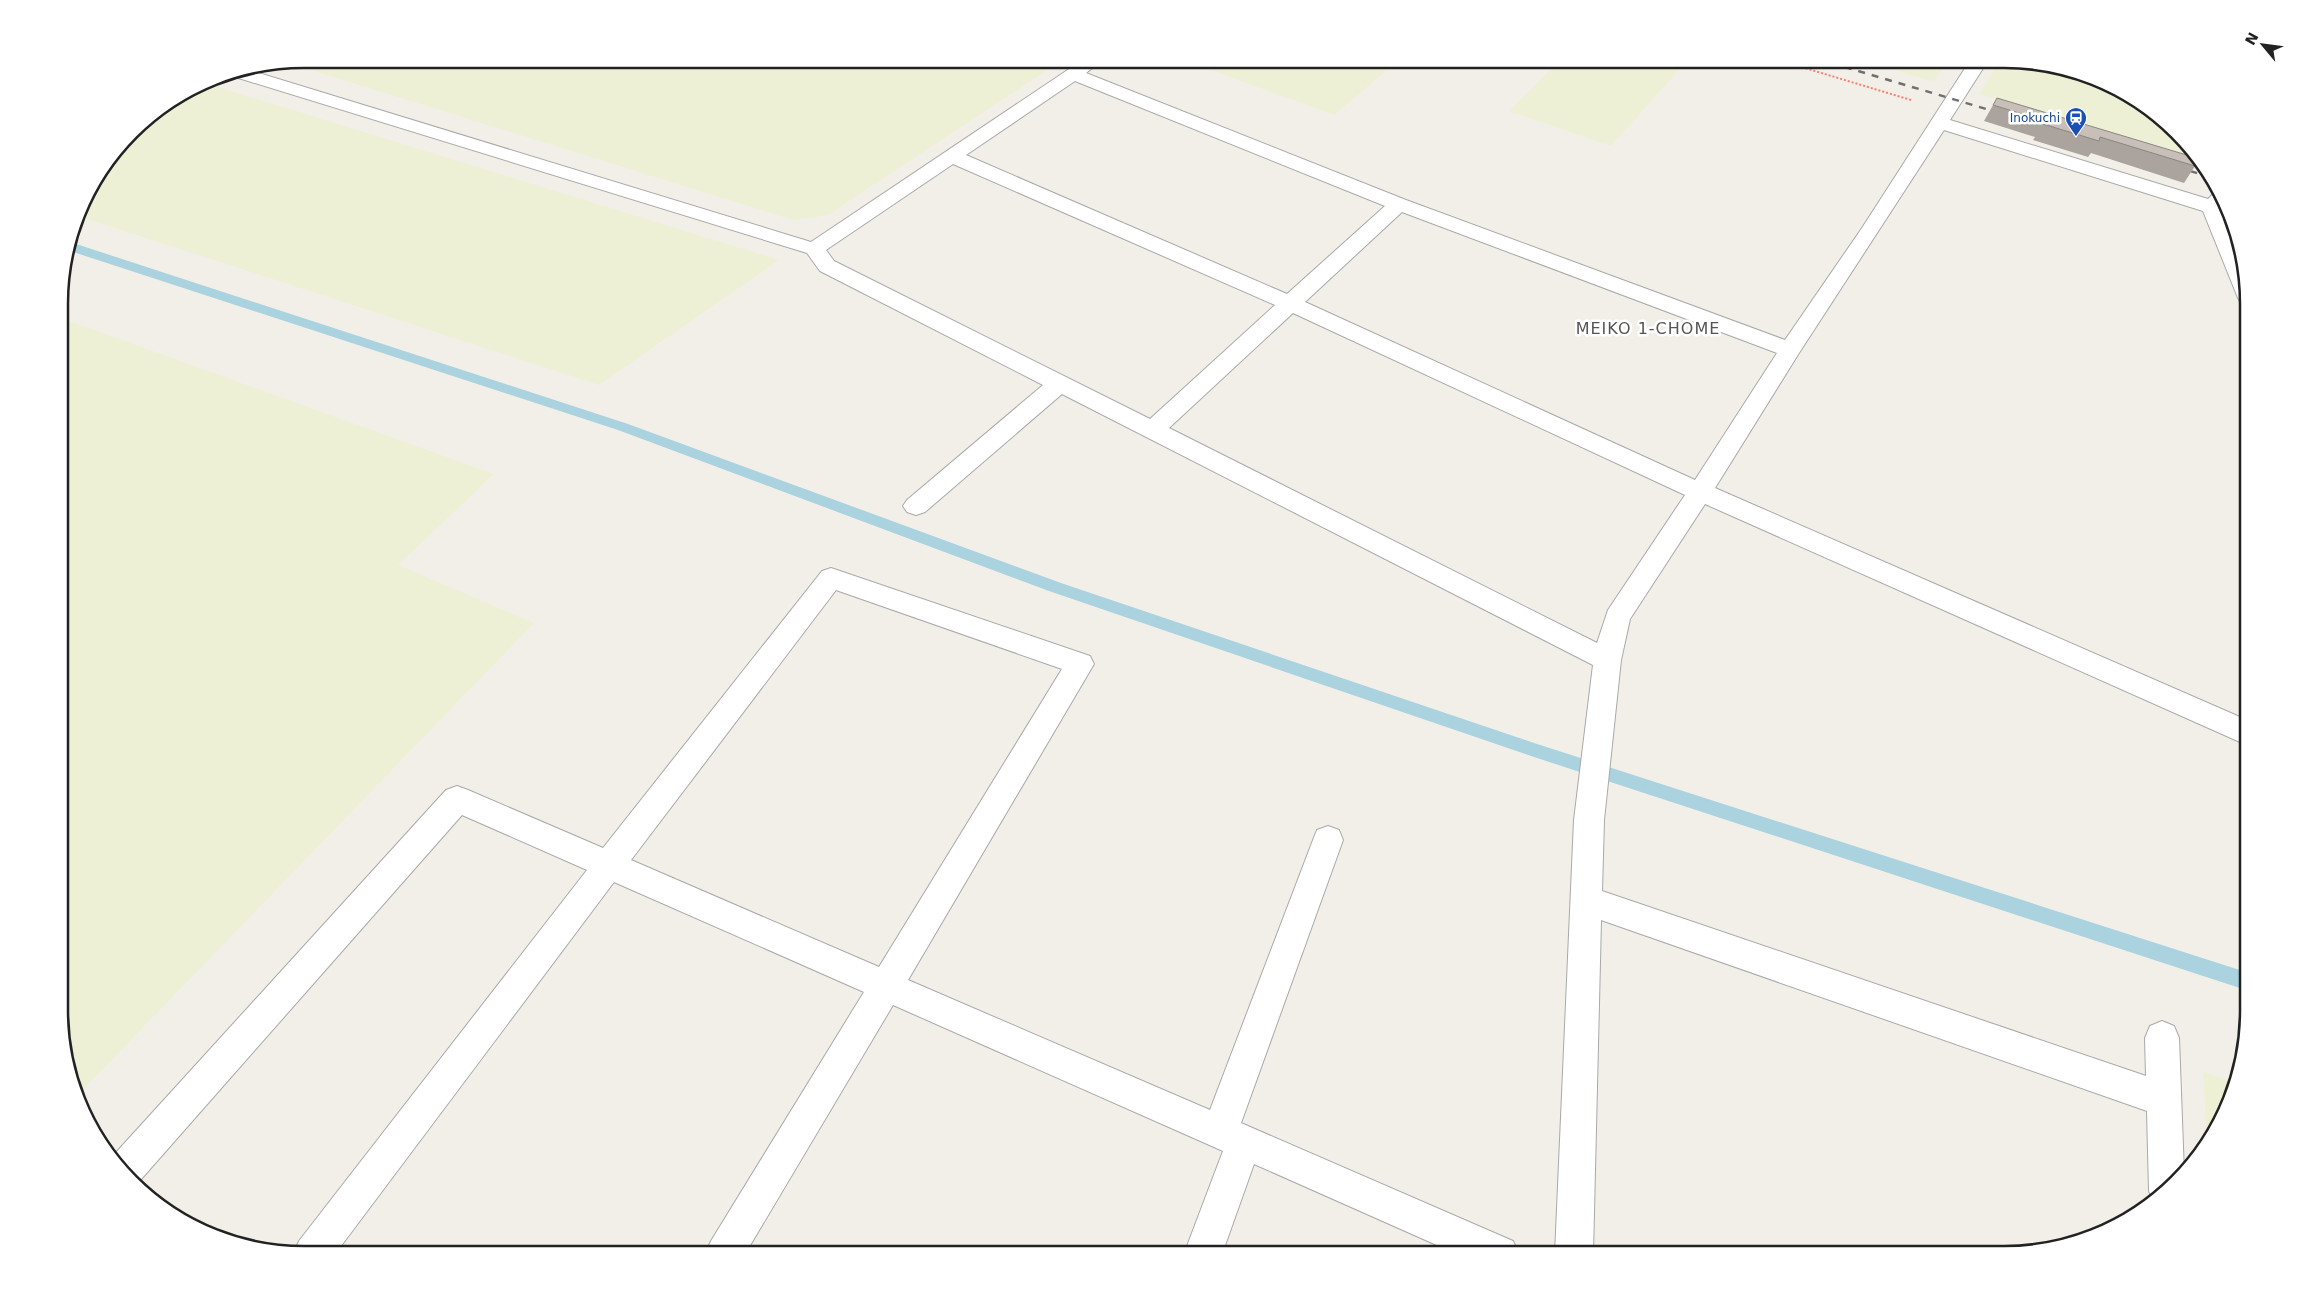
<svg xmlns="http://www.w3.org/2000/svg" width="2308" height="1313" font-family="'DejaVu Sans',sans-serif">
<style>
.farmland{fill:#eef0d5}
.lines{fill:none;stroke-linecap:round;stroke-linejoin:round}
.stream{fill:#aad3df;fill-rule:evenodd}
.minor-casing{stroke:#a9a9a9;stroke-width:2}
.path{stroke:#fa8072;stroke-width:2;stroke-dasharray:2 2;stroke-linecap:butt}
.minor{fill:#fff;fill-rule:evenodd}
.rail{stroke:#707070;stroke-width:2.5;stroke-dasharray:7 7;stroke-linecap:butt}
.wall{fill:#aba49e}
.building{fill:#c7bfb8;stroke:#8b8681}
.labels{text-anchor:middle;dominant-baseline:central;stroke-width:5;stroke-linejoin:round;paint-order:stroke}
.far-transit-label{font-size:12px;fill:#164399;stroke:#fff;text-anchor:end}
.neighbourhood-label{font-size:16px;letter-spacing:1px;fill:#555;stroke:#fff}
.rim{fill:none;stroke:#222;stroke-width:2.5}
</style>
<rect width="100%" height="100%" fill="#f2efe9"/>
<!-- farmland -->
<path class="farmland" d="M303,59H1064L828,215L793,220L285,62Z
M1181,59H1400L1334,115Z
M1536,59H1689L1611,146L1509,111L1555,65Z
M1858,59H1949L1934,82Z
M2001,59L2068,67L2127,91L2177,130L2202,160L1979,94Z
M202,82L779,260L599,385L78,216L84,195L142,120Z
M61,318L494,474L398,565L534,623L76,1097L72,1089L61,1041Z
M2203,1072L2237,1083L2217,1132L2207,1145Z"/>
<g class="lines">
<!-- stream -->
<path class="stream" d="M70,242L628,424L1061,583L1534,743L2249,973V991L1534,757L1049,591L618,430L67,250Z"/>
<!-- minor casing -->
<g class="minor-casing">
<path id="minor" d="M1084,59H1104L1086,73L1406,200L1785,340L1862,228L1971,59H1989L1950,120L2208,199L2215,192L2220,191L2226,204L2222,208C2236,240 2249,269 2249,305L2241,303L2238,298L2203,211L1944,130L1799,353L1715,488L2249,721V746L1705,504L1630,619L1621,660L1604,820L1602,891L2146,1076L2145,1038L2150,1026L2162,1021L2174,1026L2179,1038L2184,1174L2178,1182L2153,1201L2149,1191L2147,1111L1601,920L1593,1254H1555L1574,820L1593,665L1062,394L925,512L916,515L907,512L903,506L907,500L1043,385L820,271L807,253L232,76L230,73L249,70L811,242ZM1075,81L1385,206L1287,294L966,155ZM953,164L1275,305L1150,419L834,261L826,250ZM1402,212L1777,353L1695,480L1305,302ZM1293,313L1685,495L1608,610L1597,643L1169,428Z
M831,568L1090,656L1094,664L908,980L1210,1110L1313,840L1317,830L1328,826L1339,830L1343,840L1241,1123L1513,1241L1519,1254H1457L1254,1164L1222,1254H1184L1223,1151L893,1005L745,1254H705L711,1241L864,992L614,882L335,1254L294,1253L299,1241L587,870L462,815L136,1185L111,1158L446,790L457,786L468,790L603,848L822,571ZM836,590L1062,669L879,967L631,860Z"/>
</g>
<!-- path -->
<path class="path" d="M1775,59L1911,100"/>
<!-- minor -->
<use href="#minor" class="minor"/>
<!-- rail -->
<path class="rail" d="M1818,59L2003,114
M2177,167L2213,178"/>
</g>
<!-- wall -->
<path class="wall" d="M1997,98L2195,166L2184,183L2091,153L2088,157L2033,140L2035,137L1984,121Z"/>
<!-- building -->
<path class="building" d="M1997,98L2200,159L2195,166L2100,137L2099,141L2043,124L2045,121L1993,105Z"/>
<!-- icons -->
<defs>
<g id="station-pin" transform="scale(1.125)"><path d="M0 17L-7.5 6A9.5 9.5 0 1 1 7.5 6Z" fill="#1a4fb4" stroke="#fff"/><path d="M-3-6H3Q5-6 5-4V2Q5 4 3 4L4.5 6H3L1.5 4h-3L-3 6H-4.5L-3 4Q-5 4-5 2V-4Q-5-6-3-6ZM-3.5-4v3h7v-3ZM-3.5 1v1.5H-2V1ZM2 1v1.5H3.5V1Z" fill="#fff"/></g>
</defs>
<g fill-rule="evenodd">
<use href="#station-pin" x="2076" y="118"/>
</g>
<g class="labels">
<!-- far-transit labels -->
<g class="far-transit-label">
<text x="2060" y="118">Inokuchi</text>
</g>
<!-- neighbourhood labels -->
<g class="neighbourhood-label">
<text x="1648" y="328">MEIKO 1-CHOME</text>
</g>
</g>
<!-- crop -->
<path d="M0 0H2308V1313H0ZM304 68H2004A236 236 0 0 1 2240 304V1010A236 236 0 0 1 2004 1246H304A236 236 0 0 1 68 1010V304A236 236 0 0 1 304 68Z" fill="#fff" fill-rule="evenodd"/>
<path class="rim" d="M304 68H2004A236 236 0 0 1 2240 304V1010A236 236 0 0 1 2004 1246H304A236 236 0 0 1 68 1010V304A236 236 0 0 1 304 68Z"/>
<!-- north arrow -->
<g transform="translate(2263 45) rotate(299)" stroke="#ffffff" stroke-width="4" paint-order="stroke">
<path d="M0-4L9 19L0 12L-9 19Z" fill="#222222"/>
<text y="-8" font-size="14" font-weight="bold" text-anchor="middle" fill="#222222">N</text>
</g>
</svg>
